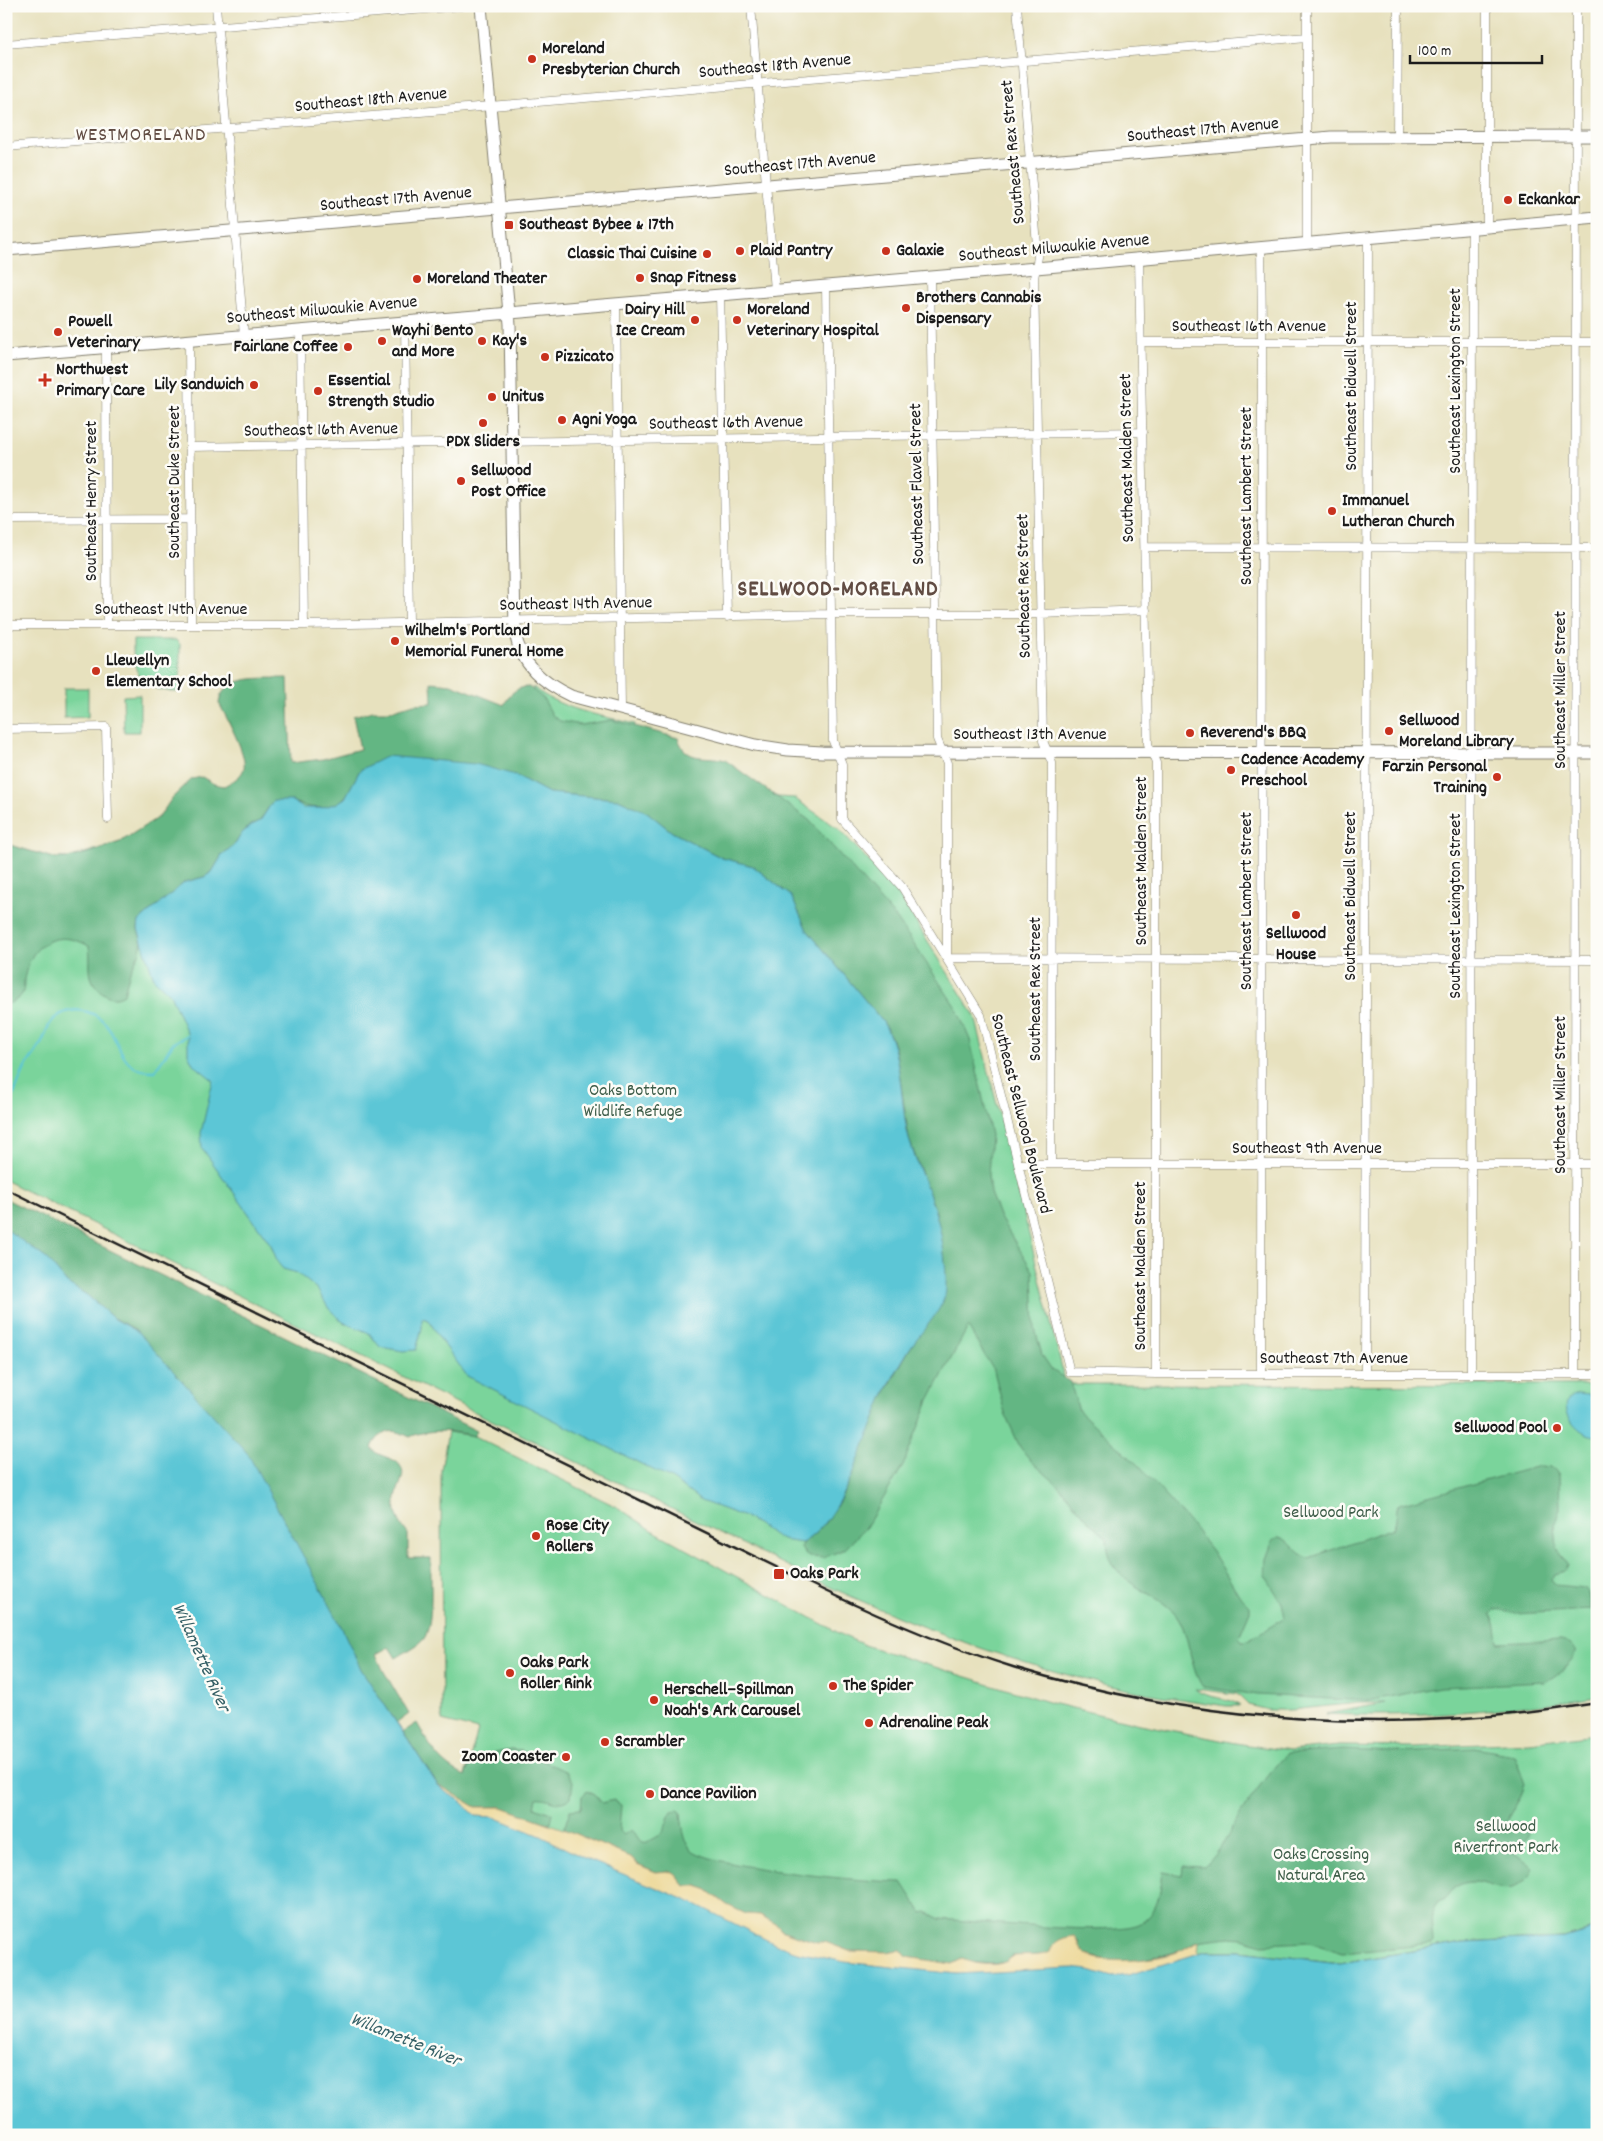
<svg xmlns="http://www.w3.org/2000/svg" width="1603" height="2141" font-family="Dekko,sans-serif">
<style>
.green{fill:#7ad49b;stroke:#4b785c}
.forest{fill:#63b683;stroke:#406950}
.sand{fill:#eeda9e;stroke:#857b5d}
.water{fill:#5bc6d6;stroke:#3c7179}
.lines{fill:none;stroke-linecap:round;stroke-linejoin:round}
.stream{stroke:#5bc6d6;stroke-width:2.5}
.street-casing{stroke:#827e6d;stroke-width:9}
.secondary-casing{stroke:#827e6d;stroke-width:13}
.street{stroke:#fff;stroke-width:8}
.secondary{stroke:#fff;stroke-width:11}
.rail{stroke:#1c1c1c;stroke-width:2.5}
.poi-dot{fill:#c8321e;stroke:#fdfcf7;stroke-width:2}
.labels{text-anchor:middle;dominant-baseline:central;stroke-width:5;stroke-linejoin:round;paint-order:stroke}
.poi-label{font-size:18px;font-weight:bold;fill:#1c1c1c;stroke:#fdfcf7;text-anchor:start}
.street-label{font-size:18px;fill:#1c1c1c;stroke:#fdfcf7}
.park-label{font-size:18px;fill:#3d5c48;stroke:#fdfcf7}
.water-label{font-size:19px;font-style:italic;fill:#356066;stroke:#fdfcf7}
.quarter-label{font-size:20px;letter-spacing:1px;fill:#614c43;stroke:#fdfcf7}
.district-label{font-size:22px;font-weight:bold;letter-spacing:1px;fill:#614c43;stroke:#fdfcf7}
</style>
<rect width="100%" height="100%" fill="#fdfcf7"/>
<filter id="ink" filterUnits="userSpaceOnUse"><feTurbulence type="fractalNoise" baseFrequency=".02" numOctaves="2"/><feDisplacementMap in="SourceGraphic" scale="10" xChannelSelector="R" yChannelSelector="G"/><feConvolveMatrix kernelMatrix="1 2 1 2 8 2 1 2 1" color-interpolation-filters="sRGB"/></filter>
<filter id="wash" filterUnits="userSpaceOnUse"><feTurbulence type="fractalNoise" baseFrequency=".0096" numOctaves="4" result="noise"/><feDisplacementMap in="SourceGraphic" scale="20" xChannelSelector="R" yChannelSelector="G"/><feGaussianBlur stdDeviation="1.12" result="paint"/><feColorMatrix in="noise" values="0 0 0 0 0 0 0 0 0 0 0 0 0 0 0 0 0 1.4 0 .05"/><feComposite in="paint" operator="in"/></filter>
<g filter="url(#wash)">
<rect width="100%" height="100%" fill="#e7e1be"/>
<!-- green -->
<path class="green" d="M133,640H176L180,644V692C142,691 132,677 133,640Z
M533,687C561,710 600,715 635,724V733L778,797L794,798L839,829L895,889L975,1016L1066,1384L1597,1385V1697C1507,1710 1417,1718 1326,1714L1386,1703H1357L1290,1710H1268L1248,1705L1237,1694L1195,1689C1208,1700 1226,1695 1240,1706H1226C1181,1699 1135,1693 1091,1681C995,1657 908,1623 819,1582L821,1578L834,1572L830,1570L818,1575L814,1579L6,1181V844L54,858H68L120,842L186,800L534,744Z
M64,688H88V717L64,718Z
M140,695V732H124L123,696Z
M448,1432L474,1436L617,1507L652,1530L846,1637L867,1646L1051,1703L1140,1724L1235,1743L1289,1751L1340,1746L1415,1747L1529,1742L1597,1734V1928L1564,1938L1463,1943L1340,1963L1240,1951H1206L1128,1975L1113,1977L957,1974L845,1962L476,1816L458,1799L478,1730L442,1721L441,1470Z"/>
<!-- forest -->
<path class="forest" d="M288,678L291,763L323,759L360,749L353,716L373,711H390L414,704L432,703L431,682L451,684L504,705C510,694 515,687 529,687L543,698L553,716L560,721L581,725L612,720L678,738C687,764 704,754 725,760L809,820L897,919L957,1009L970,1040L991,1135L988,1174L990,1193L1000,1218L1033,1271L1035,1329L1042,1355L1052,1370L1070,1382L1079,1411L1138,1465L1189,1522L1212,1551L1239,1595L1250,1606V1611L1239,1637L1242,1641H1246L1285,1618L1282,1603L1265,1575L1266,1559L1273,1540L1279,1537C1292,1540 1293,1553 1309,1558L1393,1528C1399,1516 1394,1513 1399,1504L1539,1466L1550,1467L1559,1475L1560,1508L1555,1524L1557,1547L1567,1565L1565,1571L1554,1574L1551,1580L1555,1585L1585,1588L1588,1593L1591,1610L1515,1614L1502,1609L1495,1610L1491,1614L1497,1628L1499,1643L1561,1640C1595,1649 1559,1674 1545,1682L1440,1687L1368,1701L1258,1695L1203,1687C1188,1667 1191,1630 1173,1611C1146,1586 1107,1583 1107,1538L1092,1525L1059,1486L1032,1462L1020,1447L1005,1414L994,1371L968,1327L929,1400L903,1466L866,1527L845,1549L823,1558L811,1557L804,1553L801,1548L802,1543C847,1518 863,1435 886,1392C895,1375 904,1358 914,1342C922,1328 934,1315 943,1302L936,1212L909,1139L896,1052L891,1037L883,1022L807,930L791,896L753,866L722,858L672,832L647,812L618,799L549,793L515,775L360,770C355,778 351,791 344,798C331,812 307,809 292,801L268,808L260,821L249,826L241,834L236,843L222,855L212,872L204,877L185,882L139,921L138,929L142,943L139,954L129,974L124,994C118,998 112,998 106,995C84,981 92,967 89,946C59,929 32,941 25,975C23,981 25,989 22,994C18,1000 12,1002 6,1005V844L54,858H68L92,852L120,842L160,816L172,798L192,779L202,777L214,784L224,786C231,782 242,777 244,768C247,754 226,717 219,703C223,673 266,679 288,678Z
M6,1199L477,1431L474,1436C455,1431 428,1428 410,1437C405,1435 402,1433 398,1432C386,1429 376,1437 372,1448C377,1458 396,1456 401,1467C410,1482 379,1499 408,1534V1558H431C430,1576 435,1629 422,1641C415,1647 404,1653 396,1658L389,1647L376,1654L383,1670L409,1714L397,1723L361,1670L338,1620L135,1329L113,1318L87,1295L67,1283L47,1259L6,1229Z
M417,1723C430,1746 439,1764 465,1776L472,1759L477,1756L511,1750L522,1751L567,1772L573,1781L571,1797C561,1809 549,1796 537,1798L535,1807L553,1814L551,1822L547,1823L502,1807H476L437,1784L403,1732Z
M1475,1748L1514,1755L1525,1784L1521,1796L1502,1829L1515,1823L1527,1826C1531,1839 1519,1844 1512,1853L1517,1855L1532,1867L1530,1876C1503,1906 1486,1872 1459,1885C1453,1888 1450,1894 1445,1899C1443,1901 1438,1902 1436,1905C1428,1915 1433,1932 1433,1944L1343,1953L1308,1942L1263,1944L1242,1938L1230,1937L1196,1941L1181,1951L1140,1960L1115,1962L1087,1955L1080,1949L1079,1941L1044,1955L1012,1956L1006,1962L992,1964L969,1962L962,1959L952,1964L907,1957L901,1950H897L888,1952L849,1951L825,1942H817L797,1936L781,1930L776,1924L760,1915L746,1914L727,1905L706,1889L697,1886H685L676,1875L668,1871L656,1872L637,1864L632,1858L564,1829L570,1810L581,1809L582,1796L587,1791L595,1795L602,1803L614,1800L621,1805L619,1831L623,1835L632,1830C636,1833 638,1840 642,1842C645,1843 647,1842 649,1841C670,1832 663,1825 672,1811L678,1810L681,1812C682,1823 683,1840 691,1849C709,1868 869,1882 902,1882L922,1913L926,1912L940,1919C974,1921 1118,1937 1141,1923C1159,1912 1160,1891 1163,1872L1182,1875L1183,1866L1204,1867C1221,1852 1229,1832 1241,1813C1255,1792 1269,1772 1286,1754L1342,1750L1397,1752Z"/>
<!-- sand -->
<path class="sand" d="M437,1784L476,1807H502L564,1829L632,1858L637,1864L656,1872L668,1871L676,1875L685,1886H697L706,1889L727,1905L746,1914L760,1915L776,1924L781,1930L797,1936L817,1942H825L849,1951L888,1952L897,1950H901L907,1957L952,1964L962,1959C973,1964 994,1967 1005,1962C1010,1960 1010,1957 1015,1956C1027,1955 1040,1957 1050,1952C1053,1940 1065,1937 1075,1936C1080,1942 1079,1951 1087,1955C1107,1965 1162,1960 1182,1950C1188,1947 1192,1943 1199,1941L1198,1953L1206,1951H1240L1340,1963L1463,1943L1564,1938L1597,1928V1935L1527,1954L1133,1977L981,1979L957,1974L810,1961L496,1827L464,1810Z"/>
<!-- water -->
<path class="water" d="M387,756L476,764L515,775L549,793L618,799L647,812L672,832L722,858L753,866L791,896L807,930L883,1022C904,1058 899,1100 909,1139C916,1164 928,1187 935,1211C942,1232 947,1267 946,1289C946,1309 917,1335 907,1353C899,1367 890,1381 884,1396C866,1437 842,1521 802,1543L782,1540L745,1517L701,1501L673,1480L467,1376L438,1336L429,1320L422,1318V1328L416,1350L403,1351L380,1347L369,1333L343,1322L329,1309L317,1289L297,1273L283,1269L278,1263L271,1245L202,1148L201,1133L213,1080L193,1064L188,1054V1035L170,994L154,979L138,929L139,921L185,882L204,877L212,872L222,855L236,843L241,834L250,826L260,821L273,801H292L303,808H321L337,803L345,798L360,770Z
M6,1229L47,1259L67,1283L87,1295L113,1318L137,1331L248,1454L338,1620L361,1669L437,1784L447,1793L458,1799L476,1816L494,1817L541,1836L584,1858L691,1902L777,1945L797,1952L845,1962L957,1974L1071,1968L1090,1970L1113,1977L1128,1975L1206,1951H1240L1340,1963L1463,1943L1564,1938L1597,1928V2135H6Z
M1578,1394L1588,1395L1597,1401V1436C1574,1436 1552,1399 1578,1394Z"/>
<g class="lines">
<!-- stream -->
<path class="stream" d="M6,1115C12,1099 18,1083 25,1068C30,1059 38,1051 42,1042C46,1034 47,1025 54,1019C70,1005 93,1009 106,1024C122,1045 120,1072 155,1071L173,1043L188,1035"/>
</g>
</g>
<g filter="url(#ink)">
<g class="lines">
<!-- street casing -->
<g class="street-casing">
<path id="street" d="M216,6L244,335
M751,6L775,290
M1017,6L1038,257L1034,278L1043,741L1052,763L1051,1164
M1487,6V227
M6,44L462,6
M1397,136L1398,6
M6,147L1307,37
M1307,244V6
M1261,248L1262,331L1261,1374
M1139,259L1148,744L1156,763V1374
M930,277L937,739L947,763V958L1597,960
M826,286L833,741L842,764V819L902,887L981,1015L1070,1372L1156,1374H1597
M720,295L727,617
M616,304L621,709
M405,322L409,623
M300,331L304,625
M189,340L191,625
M1141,342H1597
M106,347L107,624
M190,447L1143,432
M6,520L190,519
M1145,547L1597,548
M6,625H304L830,614H1040L1146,610
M6,729L106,727L108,819
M1018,1164H1597
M1365,1374L1368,238
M1471,1374L1472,229
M1575,1374L1576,6"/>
</g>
<!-- secondary casing -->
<g class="secondary-casing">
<path id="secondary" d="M481,6L510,324L515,633C521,665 543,683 571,696L755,745L788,750L822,752L1597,753
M6,250L1331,137L1597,136
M6,356L1036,268L1597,217"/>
</g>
<!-- street -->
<use href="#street" class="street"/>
<!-- secondary -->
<use href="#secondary" class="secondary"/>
<!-- rail -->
<path class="rail" d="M6,1189L825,1591C886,1620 948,1647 1013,1667C1203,1725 1402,1735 1597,1703"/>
</g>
</g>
<!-- markers -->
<g class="poi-dot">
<circle cx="532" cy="59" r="5"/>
<circle cx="1508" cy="200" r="5"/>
<rect x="504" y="220" width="10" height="10" rx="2.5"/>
<circle cx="740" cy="251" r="5"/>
<circle cx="886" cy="251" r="5"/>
<circle cx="707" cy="254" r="5"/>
<circle cx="640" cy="278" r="5"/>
<circle cx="417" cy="279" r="5"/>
<circle cx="906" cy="308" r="5"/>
<circle cx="695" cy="320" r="5"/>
<circle cx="737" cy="320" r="5"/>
<circle cx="58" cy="332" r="5"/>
<circle cx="382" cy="341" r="5"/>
<circle cx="482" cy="341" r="5"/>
<circle cx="348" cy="347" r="5"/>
<circle cx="545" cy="357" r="5"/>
<path d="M42.5 372.5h5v5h5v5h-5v5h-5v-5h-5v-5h5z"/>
<circle cx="254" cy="385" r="5"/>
<circle cx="318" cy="391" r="5"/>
<circle cx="492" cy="397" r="5"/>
<circle cx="562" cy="420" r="5"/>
<circle cx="483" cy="423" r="5"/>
<circle cx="461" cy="481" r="5"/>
<circle cx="1332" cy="511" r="5"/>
<circle cx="395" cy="641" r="5"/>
<circle cx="96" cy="671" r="5"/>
<circle cx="1389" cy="731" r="5"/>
<circle cx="1190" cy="733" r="5"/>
<circle cx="1231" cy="770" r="5"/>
<circle cx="1497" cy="777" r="5"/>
<circle cx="1296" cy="915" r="5"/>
<circle cx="1557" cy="1428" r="5"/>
<circle cx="536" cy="1536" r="5"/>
<rect x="773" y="1568" width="12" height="12" rx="2.5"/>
<circle cx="510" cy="1673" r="5"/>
<circle cx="833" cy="1686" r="5"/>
<circle cx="654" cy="1700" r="5"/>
<circle cx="869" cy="1723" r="5"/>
<circle cx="605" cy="1742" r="5"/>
<circle cx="566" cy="1757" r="5"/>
<circle cx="650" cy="1794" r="5"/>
</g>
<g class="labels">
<!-- poi labels -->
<g class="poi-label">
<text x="542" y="49">Moreland<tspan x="542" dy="21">Presbyterian Church</tspan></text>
<text x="1518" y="200">Eckankar</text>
<text x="519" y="225">Southeast Bybee &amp; 17th</text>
<text x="750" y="251">Plaid Pantry</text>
<text x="896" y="251">Galaxie</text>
<text x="697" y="254" text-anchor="end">Classic Thai Cuisine</text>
<text x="650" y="278">Snap Fitness</text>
<text x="427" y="279">Moreland Theater</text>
<text x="916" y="298">Brothers Cannabis<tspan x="916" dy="21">Dispensary</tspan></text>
<text x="685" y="310" text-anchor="end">Dairy Hill<tspan x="685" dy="21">Ice Cream</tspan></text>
<text x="747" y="310">Moreland<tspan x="747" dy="21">Veterinary Hospital</tspan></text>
<text x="68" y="322">Powell<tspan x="68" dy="21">Veterinary</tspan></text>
<text x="392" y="331">Wayhi Bento<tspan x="392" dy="21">and More</tspan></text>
<text x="492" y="341">Kay's</text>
<text x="338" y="347" text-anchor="end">Fairlane Coffee</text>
<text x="555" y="357">Pizzicato</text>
<text x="56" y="370">Northwest<tspan x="56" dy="21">Primary Care</tspan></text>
<text x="328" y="381">Essential<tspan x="328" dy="21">Strength Studio</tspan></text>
<text x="244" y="385" text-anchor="end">Lily Sandwich</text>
<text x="502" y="397">Unitus</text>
<text x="572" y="420">Agni Yoga</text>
<text x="483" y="442" text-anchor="middle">PDX Sliders</text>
<text x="471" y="471">Sellwood<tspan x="471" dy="21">Post Office</tspan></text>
<text x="1342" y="501">Immanuel<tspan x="1342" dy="21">Lutheran Church</tspan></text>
<text x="405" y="631">Wilhelm's Portland<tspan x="405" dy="21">Memorial Funeral Home</tspan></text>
<text x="106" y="661">Llewellyn<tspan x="106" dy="21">Elementary School</tspan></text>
<text x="1399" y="721">Sellwood<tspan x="1399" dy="21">Moreland Library</tspan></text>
<text x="1200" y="733">Reverend's BBQ</text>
<text x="1241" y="760">Cadence Academy<tspan x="1241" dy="21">Preschool</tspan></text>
<text x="1487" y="767" text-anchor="end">Farzin Personal<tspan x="1487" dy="21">Training</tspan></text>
<text x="1296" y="934" text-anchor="middle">Sellwood<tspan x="1296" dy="21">House</tspan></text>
<text x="1547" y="1428" text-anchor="end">Sellwood Pool</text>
<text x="546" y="1526">Rose City<tspan x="546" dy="21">Rollers</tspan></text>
<text x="790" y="1574">Oaks Park</text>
<text x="520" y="1663">Oaks Park<tspan x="520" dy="21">Roller Rink</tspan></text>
<text x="843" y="1686">The Spider</text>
<text x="664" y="1690">Herschell–Spillman<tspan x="664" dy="21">Noah's Ark Carousel</tspan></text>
<text x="879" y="1723">Adrenaline Peak</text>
<text x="615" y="1742">Scrambler</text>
<text x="556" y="1757" text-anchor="end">Zoom Coaster</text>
<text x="660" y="1794">Dance Pavilion</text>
</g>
<!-- street labels -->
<g class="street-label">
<text transform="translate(775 67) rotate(-5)">Southeast 18th Avenue</text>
<text transform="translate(371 101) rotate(-5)">Southeast 18th Avenue</text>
<text transform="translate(1203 131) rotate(-5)">Southeast 17th Avenue</text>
<text transform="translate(1014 152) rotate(-95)">Southeast Rex Street</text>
<text transform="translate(800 165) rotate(-5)">Southeast 17th Avenue</text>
<text transform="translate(396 200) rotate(-5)">Southeast 17th Avenue</text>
<text transform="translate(1054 249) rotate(-5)">Southeast Milwaukie Avenue</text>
<text transform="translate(322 311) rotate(-5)">Southeast Milwaukie Avenue</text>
<text x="1249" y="327">Southeast 16th Avenue</text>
<text transform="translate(1456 381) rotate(-90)">Southeast Lexington Street</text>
<text transform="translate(1352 386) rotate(-90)">Southeast Bidwell Street</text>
<text transform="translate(726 424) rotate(-1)">Southeast 16th Avenue</text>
<text transform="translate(321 431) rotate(-1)">Southeast 16th Avenue</text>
<text transform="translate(1128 458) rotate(-91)">Southeast Malden Street</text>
<text transform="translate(175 482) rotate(-90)">Southeast Duke Street</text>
<text transform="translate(918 484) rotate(-91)">Southeast Flavel Street</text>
<text transform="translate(1247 496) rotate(-90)">Southeast Lambert Street</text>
<text transform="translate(92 501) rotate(-90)">Southeast Henry Street</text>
<text transform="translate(1025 586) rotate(-91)">Southeast Rex Street</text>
<text transform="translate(576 605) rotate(-1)">Southeast 14th Avenue</text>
<text x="171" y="610">Southeast 14th Avenue</text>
<text transform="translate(1561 690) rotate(-90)">Southeast Miller Street</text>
<text x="1030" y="735">Southeast 13th Avenue</text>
<text transform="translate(1142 861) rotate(-90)">Southeast Malden Street</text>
<text transform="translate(1351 896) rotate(-90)">Southeast Bidwell Street</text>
<text transform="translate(1247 901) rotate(-90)">Southeast Lambert Street</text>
<text transform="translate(1456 906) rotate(-90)">Southeast Lexington Street</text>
<text transform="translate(1036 989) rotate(-90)">Southeast Rex Street</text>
<text transform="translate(1561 1095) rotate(-90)">Southeast Miller Street</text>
<text transform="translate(1020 1114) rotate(76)">Southeast Sellwood Boulevard</text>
<text x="1307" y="1149">Southeast 9th Avenue</text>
<text transform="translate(1141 1266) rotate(-90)">Southeast Malden Street</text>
<text x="1334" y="1359">Southeast 7th Avenue</text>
</g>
<!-- park labels -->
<g class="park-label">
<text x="633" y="1091">Oaks Bottom<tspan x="633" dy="21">Wildlife Refuge</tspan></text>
<text x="1331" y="1513">Sellwood Park</text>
<text x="1506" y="1827">Sellwood<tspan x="1506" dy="21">Riverfront Park</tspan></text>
<text x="1321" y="1855">Oaks Crossing<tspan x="1321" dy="21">Natural Area</tspan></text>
</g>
<!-- water labels -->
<g class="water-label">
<text transform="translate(200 1658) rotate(66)">Willamette River</text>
<text transform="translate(405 2041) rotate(22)">Willamette River</text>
</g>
<!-- quarter labels -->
<g class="quarter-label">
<text x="141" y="136">WESTMORELAND</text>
</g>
<!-- district labels -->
<g class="district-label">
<text x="838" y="590">SELLWOOD-MORELAND</text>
</g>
</g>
<!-- margin -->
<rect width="1603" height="2141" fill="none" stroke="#fdfcf7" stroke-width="25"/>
<!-- scale -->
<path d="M1410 55v8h132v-8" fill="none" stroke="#1c1c1c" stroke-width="2.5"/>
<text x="1418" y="55" font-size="15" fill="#1c1c1c" stroke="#fdfcf7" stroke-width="4" paint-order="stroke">100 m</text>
</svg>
